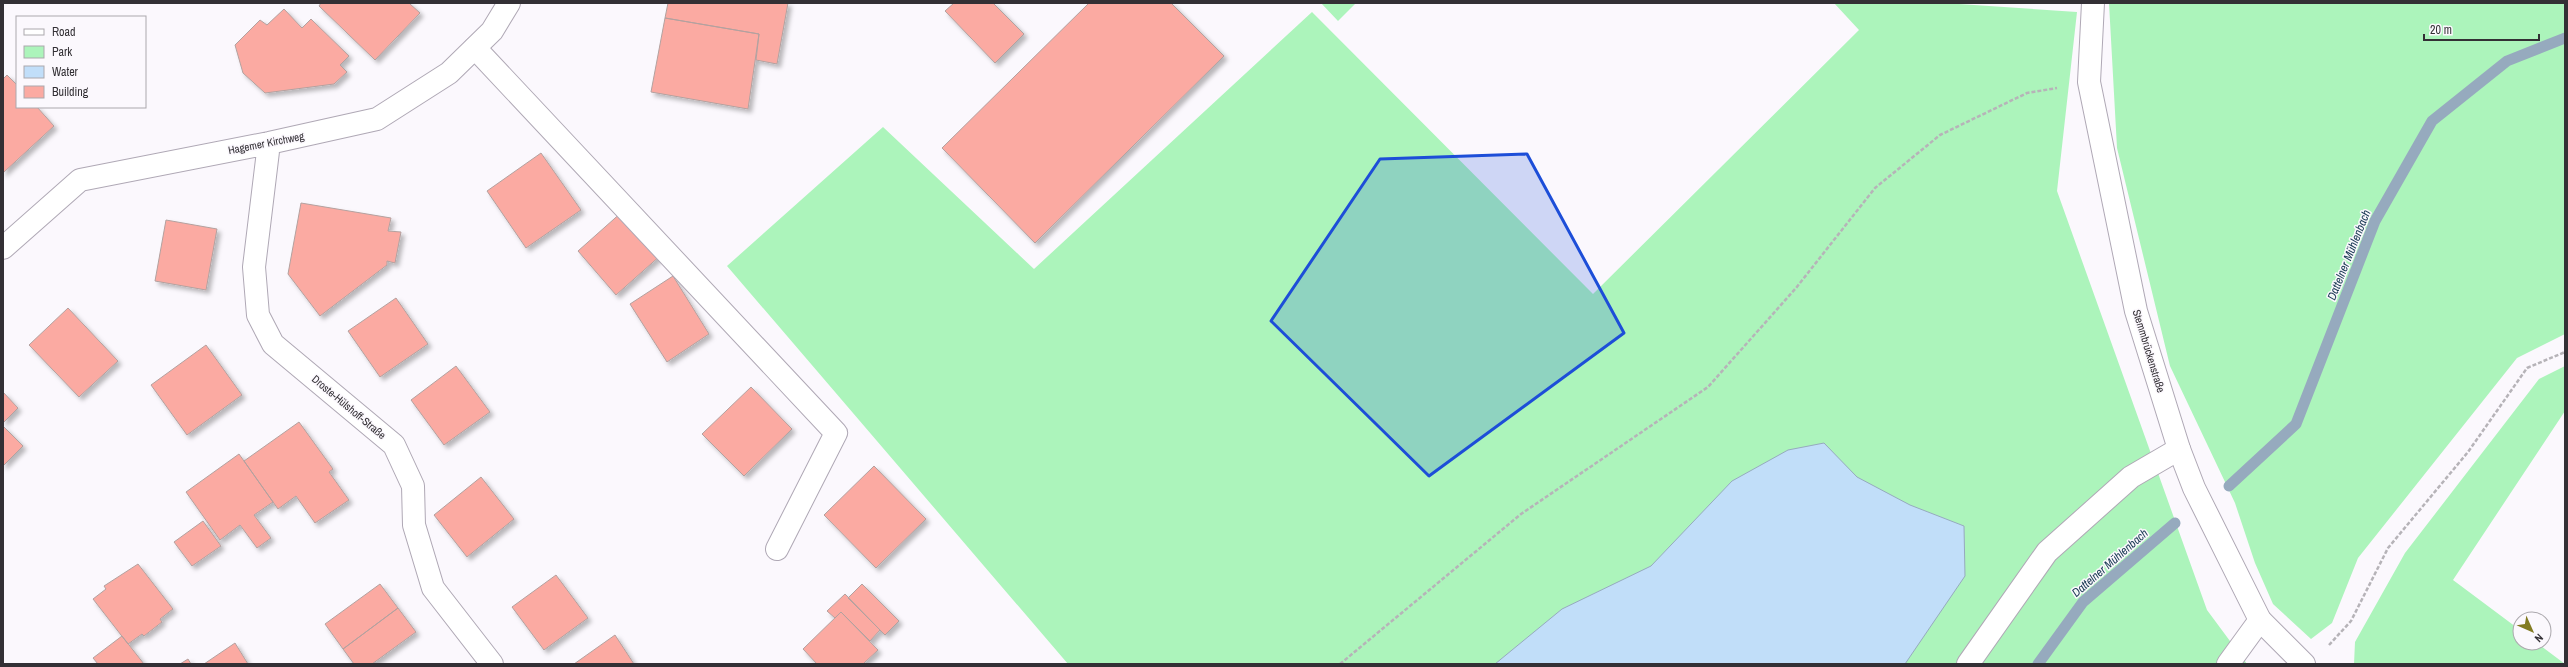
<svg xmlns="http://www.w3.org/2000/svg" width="2568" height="667" font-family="'Archivo Narrow',sans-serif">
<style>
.green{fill:#acf4bb}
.water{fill:#c1def9;stroke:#96aabe}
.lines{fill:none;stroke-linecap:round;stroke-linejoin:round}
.stream{stroke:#96aabe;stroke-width:11}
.building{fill:#fbaaa2;stroke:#b3a19f;filter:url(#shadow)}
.lane-casing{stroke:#afa8b5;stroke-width:24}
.street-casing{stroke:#afa8b5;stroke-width:24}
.path{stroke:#b6b3b8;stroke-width:2.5;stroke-dasharray:4 2;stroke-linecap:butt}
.lane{stroke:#fff;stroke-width:22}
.street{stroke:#fff;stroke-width:22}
.marked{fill:#1d4ed8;fill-opacity:0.2;stroke:#1d4ed8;stroke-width:3;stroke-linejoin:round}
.labels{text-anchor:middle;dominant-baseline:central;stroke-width:3;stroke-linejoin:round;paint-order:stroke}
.street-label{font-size:11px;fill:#333035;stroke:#fbf8fd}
.water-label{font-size:12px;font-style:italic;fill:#173852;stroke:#fbf8fd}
</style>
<defs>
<filter id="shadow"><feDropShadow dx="3.5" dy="3.5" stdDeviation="2" flood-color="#0004"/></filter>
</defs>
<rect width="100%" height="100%" fill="#fbf8fd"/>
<!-- green -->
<path class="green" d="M1321,3H1356L1338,21Z
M1834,3H1944L2077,12L2057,191L2207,610L2247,664H1068L727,266L883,127L1034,269L1312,12L1593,294L1859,30Z
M2109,3H2565V334L2517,358L2358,558L2332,623L2311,639L2273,604L2255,563L2235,503L2170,366L2117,148Z
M2565,366V411L2453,580L2520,630V643H2537L2565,664H2354L2355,642L2405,553L2539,379Z"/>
<!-- water -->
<path class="water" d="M1824,443L1857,477L1910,505L1964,526L1965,576L1905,664H1495L1562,609L1651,566L1732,481L1788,450Z"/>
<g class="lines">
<!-- stream -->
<path class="stream" d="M2229,486L2296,424L2375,221L2432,121L2507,61L2565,38
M2038,664L2083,602L2175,523"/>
</g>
<!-- building -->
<path class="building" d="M321,3H409L420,13L375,60L319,6Z
M668,3H788L777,64L756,60L759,34L665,18Z
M954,3H993L1024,34L995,63L945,11Z
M1089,3H1171L1224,56L1035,243L942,148Z
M284,9L302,28L311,19L349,56L340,65L347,72L334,84L265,93L243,73L235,45L260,20L267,25Z
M665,18L759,34L748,109L651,92Z
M7,75L17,85V107H37L54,126L3,173V79Z
M541,153L581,210L526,248L487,191Z
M301,203L391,218L388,231L401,232L395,263L387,261V265L320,316L288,274Z
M623,211L661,255L616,295L578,251Z
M166,220L217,229L206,290L155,281Z
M673,276L709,334L667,362L630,304Z
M396,298L428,344L380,377L348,331Z
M68,308L118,361L79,397L29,345Z
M206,345L242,395L187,435L151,385Z
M456,366L490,412L444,445L411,400Z
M751,387L792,429L744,476L702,434Z
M3,392L18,408L3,423Z
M299,422L333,469L329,472L349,500L315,523L296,496L278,509L244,461Z
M3,426L23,446L3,466Z
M239,454L273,502L254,515L271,538L257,548L240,525L220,540L186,492Z
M874,466L926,519L876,568L824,515Z
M481,477L514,519L467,557L434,515Z
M203,521L221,546L192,566L174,542Z
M138,564L173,609L160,619L162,622L144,636L142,634L128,644L93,599L106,589L104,586Z
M556,575L588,618L544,650L512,607Z
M380,584L398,608L343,649L325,624Z
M862,584L899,621L885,635L848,598Z
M845,594L880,630L870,641L841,612L835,618L827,611Z
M398,608L416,632L372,664H354L343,649Z
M841,612L878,650L863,664H817L803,649Z
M615,635L634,664H574Z
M122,636L144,664H98L93,658Z
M235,643L248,664H204Z
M188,659L191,664H180Z"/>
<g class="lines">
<!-- lane casing -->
<g class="lane-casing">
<path id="lane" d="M475,48L836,433L777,549
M1968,664L2047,552L2131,477L2179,449
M2228,664L2260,620"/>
</g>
<!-- street casing -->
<g class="street-casing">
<path id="street" d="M2093,3L2089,82L2136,311L2179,449L2194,488L2260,620L2304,664
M269,143L254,267L258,315L273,344L394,445L413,486L414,525L433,588L492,664
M3,248L80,180L269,143L377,119L449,73L492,31L509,3"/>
</g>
<!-- path -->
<path class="path" d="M2329,645L2351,621L2388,548L2468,452L2527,368L2565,352
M1340,664L1521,514L1708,387L1796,288L1875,188L1940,135L2027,93L2057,88"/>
<!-- lane -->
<use href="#lane" class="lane"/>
<!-- street -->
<use href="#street" class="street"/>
</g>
<!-- marked area -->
<path class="marked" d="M1527,154L1624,333L1429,476L1271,321L1380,159Z"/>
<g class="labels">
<!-- street labels -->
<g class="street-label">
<text transform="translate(266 143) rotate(-11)">Hagemer Kirchweg</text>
<text transform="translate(2149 351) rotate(73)">Stemmbrückenstraße</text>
<text transform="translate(349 407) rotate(40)">Droste-Hülshoff-Straße</text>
</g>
<!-- water labels -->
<g class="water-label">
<text transform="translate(2349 255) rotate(-68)">Dattelner Mühlenbach</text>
<text transform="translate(2110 563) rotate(-41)">Dattelner Mühlenbach</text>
</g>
</g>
<!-- border -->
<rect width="2568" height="667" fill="none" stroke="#333035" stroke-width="8"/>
<!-- legend -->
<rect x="16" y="16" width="130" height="92" fill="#fbf8fd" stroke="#aba8ad"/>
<rect x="24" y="29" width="20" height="6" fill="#ffffff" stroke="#aba8ad"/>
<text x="52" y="36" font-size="12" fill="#333035">Road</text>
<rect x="24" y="46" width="20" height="12" fill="#acf4bb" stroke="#aba8ad"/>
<text x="52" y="56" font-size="12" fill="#333035">Park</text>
<rect x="24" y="66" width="20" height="12" fill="#c1def9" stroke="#aba8ad"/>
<text x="52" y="76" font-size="12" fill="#333035">Water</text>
<rect x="24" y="86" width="20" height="12" fill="#fbaaa2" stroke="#aba8ad"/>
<text x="52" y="96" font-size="12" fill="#333035">Building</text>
<!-- north arrow -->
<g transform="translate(2532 631) rotate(135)"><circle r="19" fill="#fbf8fd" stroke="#aba8ad"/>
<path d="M0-3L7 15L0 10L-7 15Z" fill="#827b22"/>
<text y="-6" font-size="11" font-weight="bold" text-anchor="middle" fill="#333035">N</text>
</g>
<!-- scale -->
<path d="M2424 34v6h115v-6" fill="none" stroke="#333035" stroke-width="2"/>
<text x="2430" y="34" font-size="12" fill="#333035" stroke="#fbf8fd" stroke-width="3" paint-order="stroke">20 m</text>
</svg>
